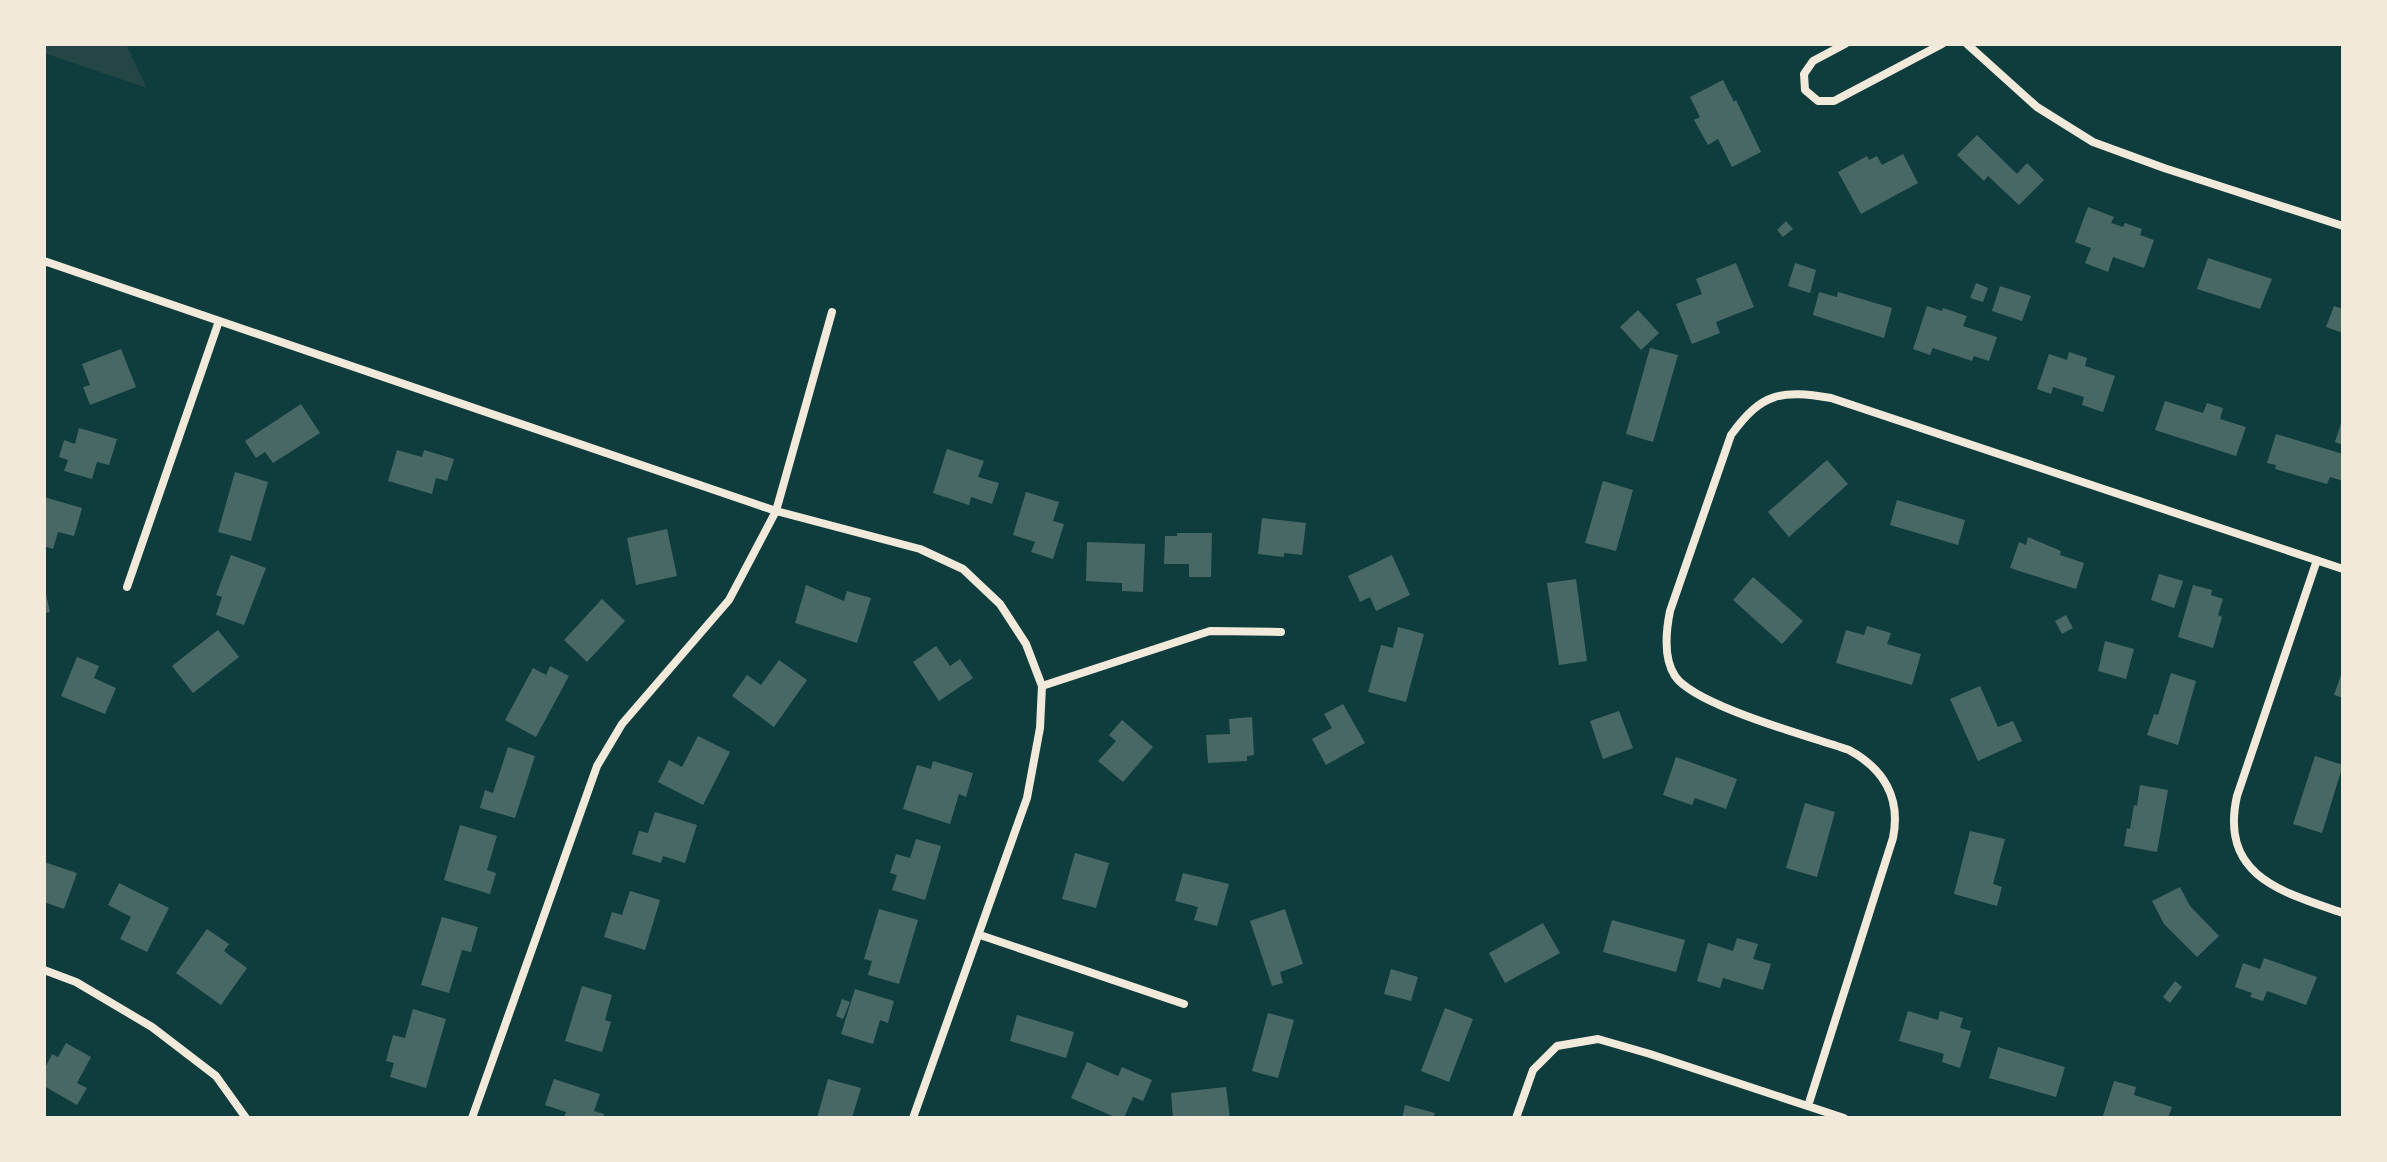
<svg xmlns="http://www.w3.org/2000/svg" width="2387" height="1162" font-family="Inter,sans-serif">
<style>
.green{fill:#244646}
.building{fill:#486865}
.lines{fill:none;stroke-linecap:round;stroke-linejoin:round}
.minor{stroke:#f1e9da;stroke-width:8}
</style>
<rect width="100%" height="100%" fill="#0f3d3e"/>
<!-- green -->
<path class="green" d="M44,44H126L147,88L44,53Z"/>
<!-- building -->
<path class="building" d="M1723,80L1734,102L1736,100L1761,152L1732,167L1718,139L1708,145L1694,120L1700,117L1690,97Z
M1977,135L2017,174L2027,163L2044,180L2019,205L1988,176L1984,181L1957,155Z
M1903,154L1918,183L1861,214L1838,172L1867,156L1869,160L1877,156L1882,165Z
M2088,207L2114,217L2111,223L2123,227L2125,223L2142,229L2140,235L2154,240L2144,268L2113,257L2108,272L2085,263L2091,248L2075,242Z
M1786,221L1793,229L1783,237L1777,230Z
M2208,258L2272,279L2260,309L2197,289Z
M1736,263L1754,307L1716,322L1720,333L1692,344L1676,304L1702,294L1696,279Z
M1795,263L1816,270L1810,293L1788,286Z
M1976,283L1988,288L1983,302L1970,298Z
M2000,286L2031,296L2022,321L1992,311Z
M1819,292L1837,297L1838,292L1892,308L1884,338L1813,315Z
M1927,306L1942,311L1943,308L1967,316L1963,326L1997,337L1989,361L1974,356L1972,361L1933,348L1930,355L1913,349Z
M2334,306L2343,309V333L2326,327Z
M1638,310L1659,333L1641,350L1620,327Z
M1650,348L1678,355L1653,442L1626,434Z
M121,349L136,387L90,405L83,387L90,385L82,364Z
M2069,352L2087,358L2085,366L2115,376L2103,412L2082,405L2084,397L2053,387L2051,394L2037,389L2049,354L2067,360Z
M2165,401L2203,413L2207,403L2223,408L2220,419L2246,427L2236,456L2155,430Z
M301,404L320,433L273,463L265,452L256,458L245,441Z
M2343,417V445L2335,442Z
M79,428L117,439L109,465L97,462L92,479L64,471L68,460L59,457L64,440L75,444Z
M2276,434L2343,454V481L2330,477L2327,484L2275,469L2276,465L2267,463Z
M947,449L984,461L978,477L999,483L992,504L971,497L969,505L933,493Z
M397,450L422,457L424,450L454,459L447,481L436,478L432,494L388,481Z
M1827,460L1848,484L1789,537L1768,512Z
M235,472L268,482L251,541L218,532Z
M1603,481L1633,490L1616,551L1585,543Z
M1026,492L1059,502L1053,521L1064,524L1053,559L1031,552L1035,542L1013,535Z
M44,497L82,508L74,536L58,532L53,549L44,546Z
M1897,500L1965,520L1958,545L1890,525Z
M1262,518L1306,523L1302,555L1284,553V557L1258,554Z
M667,529L677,576L636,585L627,538Z
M1177,533H1212L1211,577H1189V564H1164L1165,536H1177Z
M2028,537L2061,551L2060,555L2084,563L2076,589L2010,568L2019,542L2026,545Z
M1087,542L1145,544L1143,592L1122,591V583L1086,581Z
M231,555L266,568L244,625L216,615L222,597L216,595Z
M1392,555L1410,595L1376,611L1370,597L1360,602L1348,576Z
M2159,574L2183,581L2174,608L2151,600Z
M1753,577L1803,621L1782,644L1733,600Z
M1576,579L1587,661L1559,665L1547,583Z
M44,585L50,612L44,613Z
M806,585L844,601L847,591L871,598L857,643L795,623Z
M2193,585L2212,590L2211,595L2223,599L2218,615L2222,617L2213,648L2178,637Z
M602,599L625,621L587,662L564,640Z
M2066,615L2073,628L2062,634L2055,621Z
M1867,626L1891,633L1887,644L1921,654L1912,685L1836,663L1846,630L1864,635Z
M1398,627L1424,634L1406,702L1368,692L1381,645L1393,648Z
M218,630L239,657L193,693L172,666Z
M2105,641L2134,649L2126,679L2098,671Z
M936,646L950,666L960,659L973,678L939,701L913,662Z
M77,657L99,666L94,678L116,688L105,714L61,696Z
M779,660L807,680L774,727L732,696L747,675L761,685Z
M550,666L569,676L536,737L505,720L533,668L546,675Z
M2343,669V698L2334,695Z
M2171,673L2196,681L2178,745L2147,735L2154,714L2158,715Z
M1980,686L1998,727L2013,721L2022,741L1978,761L1950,699Z
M1343,704L1365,743L1326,765L1312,739L1332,728L1324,714Z
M1619,711L1633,748L1603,759L1590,721Z
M1252,717L1254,755L1247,756V761L1208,763L1206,735L1230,734L1229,719Z
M1122,720L1153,747L1123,782L1098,761L1116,741L1109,735Z
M698,736L730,752L703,805L658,782L669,760L682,767Z
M508,747L535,756L515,818L480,808L485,790L493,793Z
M2315,756L2343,765L2322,833L2293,824Z
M1676,757L1737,779L1726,809L1695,798L1692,805L1663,795Z
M933,761L973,773L966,797L959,794L950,824L903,809L917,765L931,769Z
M2140,785L2168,790L2157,852L2124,846L2127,828L2130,829L2134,805L2137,806Z
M1805,803L1835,812L1817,877L1786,868Z
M655,812L697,825L685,863L663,856L661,863L632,854L639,831L648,833Z
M460,825L497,836L487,870L496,873L490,894L444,880Z
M1970,831L2005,839L1993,884L2002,887L1997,906L1954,894Z
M916,839L941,846L925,900L892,890L897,875L890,873L896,854L910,858Z
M1075,853L1109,863L1096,908L1062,899Z
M44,862L77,873L64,909L44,902Z
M1183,873L1229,884L1217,926L1194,920L1198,907L1175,901Z
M119,883L169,908L147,952L120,939L131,917L108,905Z
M2180,887L2190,906L2219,936L2197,957L2164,924L2152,901Z
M630,891L660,900L645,950L604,937L612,912L622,915Z
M879,909L918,920L899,984L868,975L872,961L864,959Z
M1285,909L1303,964L1280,972L1283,983L1272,986L1250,921Z
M442,917L478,927L471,952L462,950L449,993L421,985Z
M1612,920L1685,940L1676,972L1603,952Z
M1543,923L1560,953L1505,983L1489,953Z
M207,929L229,944L224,951L247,968L221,1005L176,973Z
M1737,938L1758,944L1753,959L1771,964L1763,990L1723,978L1720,988L1697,981L1708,943L1733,951Z
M2264,958L2317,977L2306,1005L2267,991L2263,1001L2250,997L2252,993L2235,987L2243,963L2260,969Z
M1391,969L1418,977L1411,1001L1384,994Z
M2175,981L2182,987L2170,1003L2163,997Z
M582,986L612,995L605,1020L611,1022L602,1052L565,1041Z
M855,989L894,1001L888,1023L880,1020L873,1044L841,1034Z
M842,999L850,1002L843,1019L836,1016Z
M1445,1008L1473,1019L1449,1082L1421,1071Z
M413,1009L446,1019L426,1088L390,1077L394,1063L386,1061L393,1035L405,1038Z
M1908,1011L1938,1020L1940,1011L1963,1018L1960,1028L1971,1031L1960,1068L1942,1062L1944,1054L1899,1041Z
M1268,1013L1294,1020L1278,1078L1252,1071Z
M1017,1015L1074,1032L1066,1058L1010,1041Z
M66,1043L91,1057L77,1083L87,1088L77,1105L44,1086V1070L52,1054L58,1057Z
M1998,1047L2065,1067L2056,1097L1989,1078Z
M1087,1062L1118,1076L1122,1067L1152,1080L1143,1101L1133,1097L1124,1118H1117L1071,1098Z
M554,1079L600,1094L594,1111L604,1114L603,1118H564L566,1112L545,1105Z
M828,1079L861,1088L852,1118H817Z
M2114,1081L2136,1087L2134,1095L2172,1107L2168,1118H2112L2103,1116Z
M1226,1087L1230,1118H1173L1171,1093Z
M1405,1105L1435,1113L1433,1118H1402Z"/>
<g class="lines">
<!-- minor -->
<path class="minor" d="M1845,44L1813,61L1804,74L1805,90L1818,101H1834L1942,44
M1967,44L2037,107L2093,142L2164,168L2343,226
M44,261L776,511L920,549L963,569L1000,604L1026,644L1042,686L1040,728L1027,798L913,1118
M2317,560L2237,796C2219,876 2282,892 2343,913
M127,587L219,321
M1042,686L1210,631L1281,632
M980,935L1184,1004
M44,970L76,982L152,1027L216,1076L246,1118
M1808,1106L1893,838C1901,798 1884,769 1849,750C1812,737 1695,706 1675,676C1663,658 1666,631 1670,611L1731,435C1762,392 1781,390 1831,398L2343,569
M472,1118L597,766L622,724L729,600L776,511L832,312
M1516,1118L1533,1070L1557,1046L1598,1039L1650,1054L1844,1118"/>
</g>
<!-- border -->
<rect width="2387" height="1162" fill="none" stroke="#f1e9da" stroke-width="92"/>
</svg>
